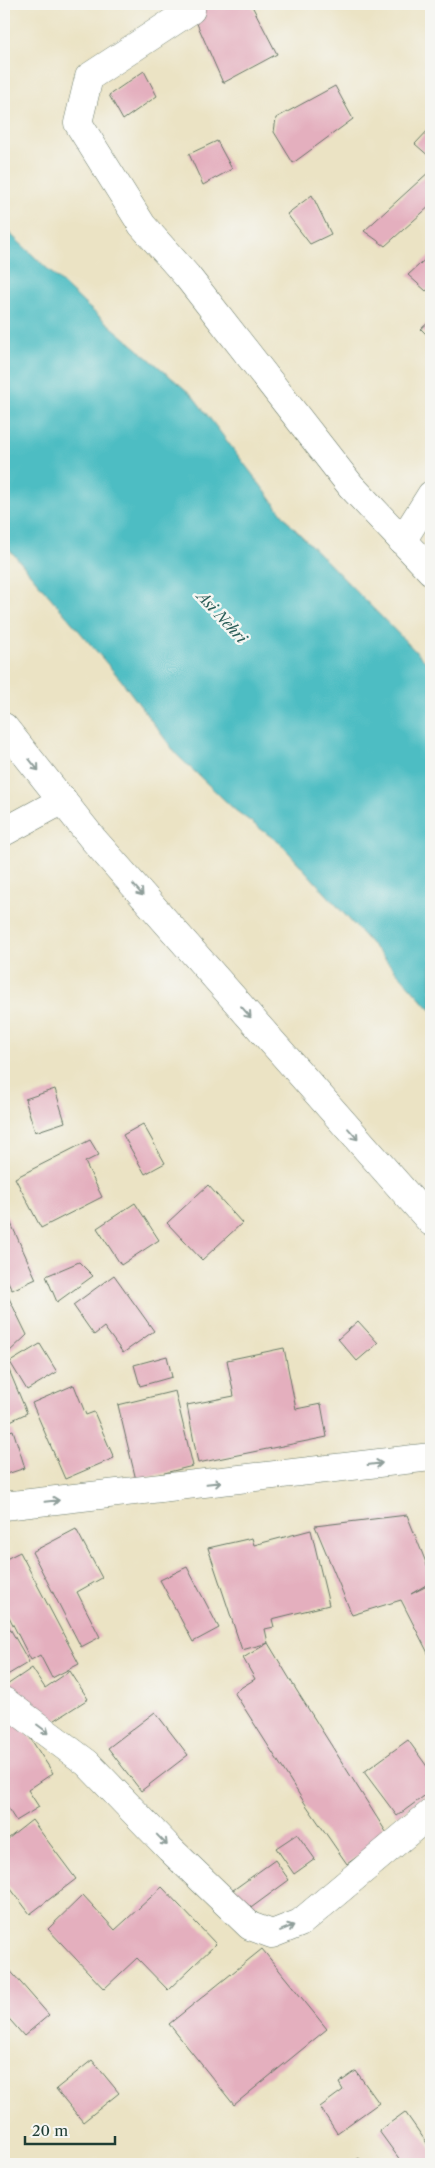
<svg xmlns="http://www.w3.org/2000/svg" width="435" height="2168" font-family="'Libre Caslon Text',serif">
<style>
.water{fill:#4ebdc3;stroke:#367d7c}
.building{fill:#e4afbe}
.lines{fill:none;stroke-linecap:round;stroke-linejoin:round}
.minor-casing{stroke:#676;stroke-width:29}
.minor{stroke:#fff;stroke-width:28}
.oneway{stroke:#8f9e9a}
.labels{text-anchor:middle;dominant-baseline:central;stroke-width:5;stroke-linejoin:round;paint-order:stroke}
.water-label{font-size:15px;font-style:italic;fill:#2b5d58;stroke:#f6f6f2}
</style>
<rect width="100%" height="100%" fill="#f6f6f2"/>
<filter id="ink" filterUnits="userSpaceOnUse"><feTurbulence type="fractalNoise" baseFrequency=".02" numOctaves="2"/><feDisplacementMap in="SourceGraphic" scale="10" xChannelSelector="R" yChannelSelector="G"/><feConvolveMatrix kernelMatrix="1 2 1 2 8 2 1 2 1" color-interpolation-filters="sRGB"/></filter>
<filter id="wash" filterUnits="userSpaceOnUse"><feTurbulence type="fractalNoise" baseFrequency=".0096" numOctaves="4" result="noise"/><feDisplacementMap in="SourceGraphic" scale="20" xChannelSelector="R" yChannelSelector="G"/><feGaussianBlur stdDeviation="1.12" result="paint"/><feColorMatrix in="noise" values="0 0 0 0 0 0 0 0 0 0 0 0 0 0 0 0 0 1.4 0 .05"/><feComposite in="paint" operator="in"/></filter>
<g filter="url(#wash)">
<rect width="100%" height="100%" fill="#ebe3c4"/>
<!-- water -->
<path class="water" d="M4,228L87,306L192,395L290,524L431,667V1010L281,844L235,810L177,755L121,680L4,543Z"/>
<g id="blocks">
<!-- building -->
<path class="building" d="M203,4H251L277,54L223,83L191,10Z
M144,71L157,96L123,120L109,95Z
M335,86L353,119L293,163L274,132L276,118Z
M431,127V158L415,144Z
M217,141L232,169L203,185L189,154Z
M431,170V205L385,246L364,231Z
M312,195L331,234L310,244L287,214Z
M431,254V287L426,291L408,275Z
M431,320V339L421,329Z
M55,1089L65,1122L35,1132L25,1099Z
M143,1124L165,1163L145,1174L123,1135Z
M90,1140L99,1155L85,1162L102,1197L41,1228L15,1178Z
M208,1185L242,1223L202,1260L167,1223Z
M135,1203L159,1240L121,1265L97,1228Z
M4,1208L36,1279L12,1290L4,1273Z
M79,1262L93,1276L57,1302L46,1276Z
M114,1275L154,1331L123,1353L104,1327L94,1335L73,1305Z
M4,1288L27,1335L8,1353L4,1346Z
M358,1321L378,1343L357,1361L338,1339Z
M40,1344L57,1372L27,1390L10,1362Z
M284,1348L296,1409L321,1404L327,1437L198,1463L187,1405L234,1396L227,1360Z
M167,1356L172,1377L140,1386L134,1365Z
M4,1358L27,1413L4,1424Z
M74,1385L86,1415L94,1412L114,1458L65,1479L32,1403Z
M175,1391L193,1466L136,1480L118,1405Z
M13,1430L25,1468L4,1475V1433Z
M407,1515L431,1575V1582L411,1594L431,1584V1659L401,1600L352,1615L315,1526Z
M76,1529L102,1578L77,1592L100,1637L81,1647L32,1552Z
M311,1530L329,1605L272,1619L274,1627L265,1629L268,1643L297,1691L388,1835L347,1864L304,1802L234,1692L255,1679L243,1658L268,1643L242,1650L208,1548L252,1538L254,1545Z
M20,1552L79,1664L52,1678L40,1655L31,1660L4,1607V1560Z
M187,1567L219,1628L193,1642L160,1580Z
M4,1618L29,1662L4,1677Z
M32,1668L45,1688L70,1671L88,1699L52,1722L4,1694V1687Z
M155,1712L188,1755L141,1791L108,1748Z
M19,1721L53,1773L28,1790L39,1807L16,1821L4,1802V1731Z
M408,1740L431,1772V1791L397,1816L364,1772Z
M32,1820L76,1879L30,1914L4,1880V1842Z
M297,1834L315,1859L294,1874L276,1848Z
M275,1860L289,1880L244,1913L229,1893Z
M162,1887L216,1944L168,1990L137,1958L104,1989L48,1929L83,1895L115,1930Z
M262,1949L327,2029L234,2105L169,2024Z
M7,1967L49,2015L24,2036L4,2013V1970Z
M92,2060L119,2093L83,2122L56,2089Z
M356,2071L379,2103L337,2133L320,2107L343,2090L339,2083Z
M405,2112L431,2149V2164H403L379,2131Z
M359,2158L363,2164H350Z"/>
</g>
</g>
<g filter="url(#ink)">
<use href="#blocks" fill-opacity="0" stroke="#676" stroke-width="1"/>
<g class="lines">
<!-- minor casing -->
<g class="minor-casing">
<path id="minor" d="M191,10L89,77L78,123L142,225L187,276L351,486L431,571
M402,541L431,495
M4,727L93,839L431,1222
M4,832L63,800
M4,1506L431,1457
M4,1701L87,1763L170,1849L250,1926L272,1934L300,1923L431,1813"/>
</g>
<!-- minor -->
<use href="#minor" class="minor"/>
</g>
<!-- one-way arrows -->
<defs><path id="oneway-shaft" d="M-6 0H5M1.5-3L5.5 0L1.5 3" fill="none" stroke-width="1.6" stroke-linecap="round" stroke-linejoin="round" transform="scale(1.25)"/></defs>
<g class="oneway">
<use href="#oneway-shaft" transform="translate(34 765) rotate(51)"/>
<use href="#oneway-shaft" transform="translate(138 890) rotate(49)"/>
<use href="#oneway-shaft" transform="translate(246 1012) rotate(49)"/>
<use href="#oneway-shaft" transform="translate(353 1134) rotate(49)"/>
<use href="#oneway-shaft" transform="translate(375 1464) rotate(-7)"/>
<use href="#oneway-shaft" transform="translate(214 1483) rotate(-6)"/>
<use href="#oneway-shaft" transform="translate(52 1501) rotate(-6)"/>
<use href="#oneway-shaft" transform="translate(43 1729) rotate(37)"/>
<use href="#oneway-shaft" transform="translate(162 1840) rotate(46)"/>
<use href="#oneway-shaft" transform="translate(287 1928) rotate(-22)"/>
</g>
</g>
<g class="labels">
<!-- water labels -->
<g class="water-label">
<text transform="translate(222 617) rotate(47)">Asi Nehri</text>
</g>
</g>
<!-- margin -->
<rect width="435" height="2168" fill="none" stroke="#f6f6f2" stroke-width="20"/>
<!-- scale -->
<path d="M25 2136v8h90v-8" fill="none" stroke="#1f3d34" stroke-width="2.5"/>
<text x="32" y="2136" font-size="15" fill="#1f3d34" stroke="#f6f6f2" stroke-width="4" paint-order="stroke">20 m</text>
</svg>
